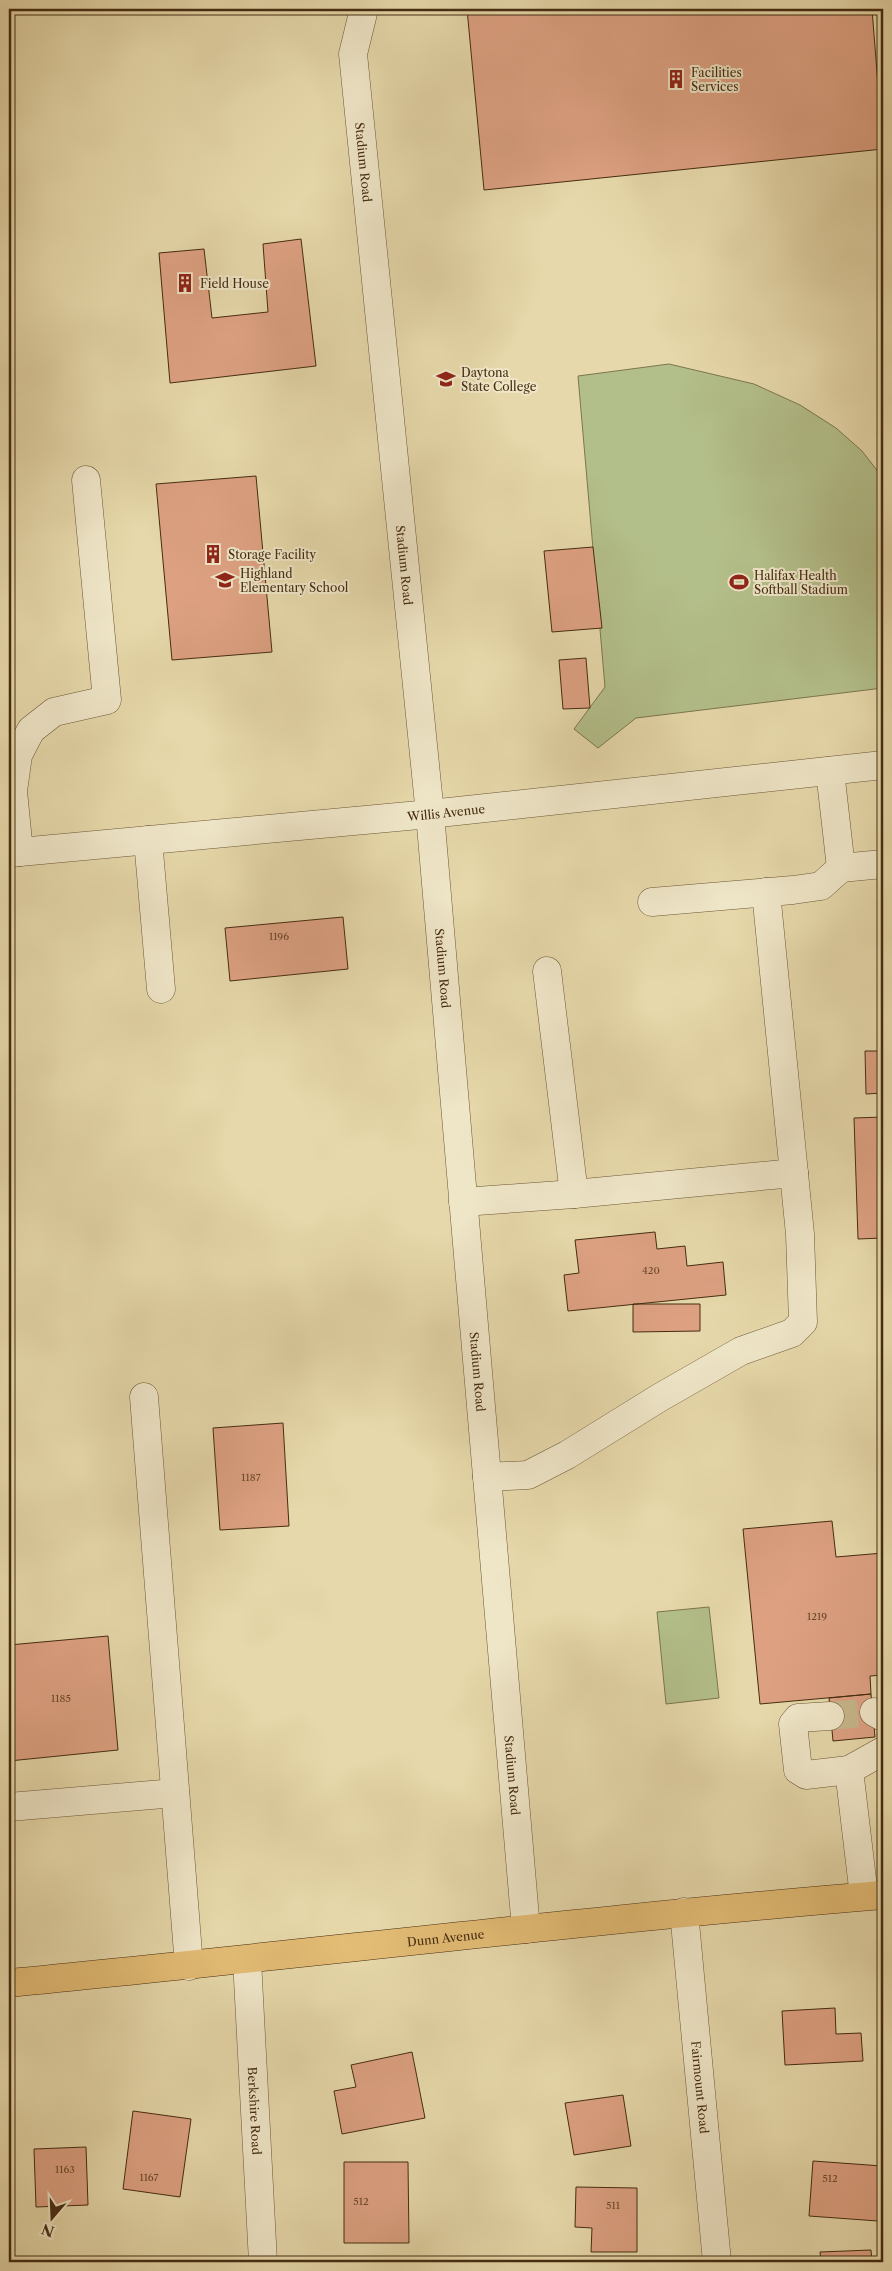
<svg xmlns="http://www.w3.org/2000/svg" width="892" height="2271" font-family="'Libre Caslon Text',serif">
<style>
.green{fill:#b3bf8a;stroke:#7c764e}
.building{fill:#dda182;stroke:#452c11}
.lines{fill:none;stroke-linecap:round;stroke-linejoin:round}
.minor-tunnel{stroke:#c6b68b;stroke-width:28;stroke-dasharray:28 14;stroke-linecap:butt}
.minor-casing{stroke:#6d5737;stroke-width:29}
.major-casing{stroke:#452c11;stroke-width:29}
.minor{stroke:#efe6c8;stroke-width:28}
.major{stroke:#e3bc75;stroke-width:28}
.labels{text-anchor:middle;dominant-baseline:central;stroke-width:4;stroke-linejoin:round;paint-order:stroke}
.number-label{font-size:10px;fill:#6b492d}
.poi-label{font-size:12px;fill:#452c11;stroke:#efe6c8;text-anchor:start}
.street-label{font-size:12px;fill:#452c11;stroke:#efe6c8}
</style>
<rect width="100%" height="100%" fill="#e6d8aa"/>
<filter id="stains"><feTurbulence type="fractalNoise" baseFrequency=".004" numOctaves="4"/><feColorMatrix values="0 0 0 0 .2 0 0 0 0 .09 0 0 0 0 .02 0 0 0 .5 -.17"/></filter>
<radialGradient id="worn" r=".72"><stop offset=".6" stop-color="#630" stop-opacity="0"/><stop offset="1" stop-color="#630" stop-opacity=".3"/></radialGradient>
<!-- green -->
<path class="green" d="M669,364L754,384L800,405L836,428L862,451L883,478V688L636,718L598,748L574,729L605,687L578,376Z
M709,1607L719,1698L666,1704L657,1612Z"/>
<!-- building -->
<path class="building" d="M467,9H872L883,149L484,190Z
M301,239L316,366L170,383L159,253L204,249L212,318L268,312L263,244Z
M256,476L272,652L172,660L156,484Z
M593,547L602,628L552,632L544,551Z
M586,658L590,708L563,709L559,660Z
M343,917L348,969L230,981L225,928Z
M865,1051H883V1093L866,1094Z
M883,1117V1238L858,1239L854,1118Z
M655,1232L657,1249L685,1246L687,1266L723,1262L726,1295L568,1311L564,1275L579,1273L575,1240Z
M633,1304H700V1331L633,1332Z
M283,1423L289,1526L220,1530L213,1428Z
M832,1521L836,1557L883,1553V1675L870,1676L871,1694L760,1704L743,1529Z
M108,1636L118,1750L9,1761V1645Z
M871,1694L875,1737L833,1741L829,1698Z
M835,2008L836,2034L861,2033L863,2061L785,2065L782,2011Z
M412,2052L425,2118L342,2134L334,2091L356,2087L351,2065Z
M623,2095L631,2146L574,2155L565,2103Z
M133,2111L191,2119L180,2197L123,2189Z
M86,2147L88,2205L36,2207L34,2149Z
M813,2161L882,2166L878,2221L809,2216Z
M344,2162H408L409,2243H344Z
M576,2187L637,2188V2252H591L592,2228L575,2227Z
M871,2250L872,2262H821L820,2252Z"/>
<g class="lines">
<!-- minor-tunnel -->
<path class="minor-tunnel" d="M830,1716L874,1712"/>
<!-- minor casing -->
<g class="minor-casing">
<g id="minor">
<path id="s1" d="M364,9L353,54L430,814L526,1929"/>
<path d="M830,771L841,868L883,864"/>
<path d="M148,840L161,989"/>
<path d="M19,852L13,791L18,755L31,730L54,712L107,700L86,480"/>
<path id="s2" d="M9,853L430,814L883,765"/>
<path d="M652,902L793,890L821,886L841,868"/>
<path d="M547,971L574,1194"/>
<path d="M463,1202L574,1194L794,1173"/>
<path d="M144,1397L189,1966"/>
<path d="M487,1477L528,1475L567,1455L659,1398L741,1351L792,1333L803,1322L800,1234L766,892"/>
<path d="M874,1712L883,1717"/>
<path d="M830,1716L798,1718L793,1724L798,1770L806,1775L849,1770"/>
<path d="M9,1807L175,1793"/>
<path d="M864,1896L849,1770L883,1751"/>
<path id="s3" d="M684,1912L717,2262"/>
<path id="s4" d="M247,1960L263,2262"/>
</g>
</g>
<!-- major casing -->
<g class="major-casing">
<g id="major">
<path id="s5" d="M9,1983C300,1955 591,1919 883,1895"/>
</g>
</g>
<!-- minor -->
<use href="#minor" class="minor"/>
<!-- major -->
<use href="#major" class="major"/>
</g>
<!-- icons -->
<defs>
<g id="building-bare" transform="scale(1.5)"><path d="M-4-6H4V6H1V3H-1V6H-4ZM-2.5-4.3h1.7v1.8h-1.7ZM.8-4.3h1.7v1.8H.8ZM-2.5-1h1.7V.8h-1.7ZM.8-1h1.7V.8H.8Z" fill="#8f2418" stroke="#efe6c8" stroke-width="2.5" paint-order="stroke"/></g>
<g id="university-bare" transform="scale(1.5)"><path d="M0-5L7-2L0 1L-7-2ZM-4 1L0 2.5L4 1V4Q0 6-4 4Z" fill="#8f2418" stroke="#efe6c8" stroke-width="2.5" paint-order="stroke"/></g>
<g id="school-bare" transform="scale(1.5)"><path d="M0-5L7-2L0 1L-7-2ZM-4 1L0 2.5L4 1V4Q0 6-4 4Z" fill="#8f2418" stroke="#efe6c8" stroke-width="2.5" paint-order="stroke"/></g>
<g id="stadium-bare" transform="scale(1.5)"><path d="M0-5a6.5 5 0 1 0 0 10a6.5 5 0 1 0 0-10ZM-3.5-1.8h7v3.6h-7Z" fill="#8f2418" stroke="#efe6c8" stroke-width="2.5" paint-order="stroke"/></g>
</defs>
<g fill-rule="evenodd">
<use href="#building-bare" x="676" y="79"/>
<use href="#building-bare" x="185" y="283"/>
<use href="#university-bare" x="446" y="379"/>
<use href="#building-bare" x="213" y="554"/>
<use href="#school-bare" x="225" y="580"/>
<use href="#stadium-bare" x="739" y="582"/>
</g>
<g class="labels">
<!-- number labels -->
<g class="number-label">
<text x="279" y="936">1196</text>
<text x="651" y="1270">420</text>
<text x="251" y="1477">1187</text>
<text x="817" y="1616">1219</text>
<text x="61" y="1698">1185</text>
<text x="65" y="2169">1163</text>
<text x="149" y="2177">1167</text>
<text x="830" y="2178">512</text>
<text x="361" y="2201">512</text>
<text x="613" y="2205">511</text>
</g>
<!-- poi labels -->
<g class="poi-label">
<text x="691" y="72">Facilities<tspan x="691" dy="14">Services</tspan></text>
<text x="200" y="283">Field House</text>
<text x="461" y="372">Daytona<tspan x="461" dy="14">State College</tspan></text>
<text x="228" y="554">Storage Facility</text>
<text x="240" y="573">Highland<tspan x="240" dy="14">Elementary School</tspan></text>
<text x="754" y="575">Halifax Health<tspan x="754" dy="14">Softball Stadium</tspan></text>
</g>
<!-- street labels -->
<g class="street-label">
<text stroke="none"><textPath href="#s1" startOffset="155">Stadium Road</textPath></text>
<text stroke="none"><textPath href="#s1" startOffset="560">Stadium Road</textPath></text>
<text stroke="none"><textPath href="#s2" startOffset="439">Willis Avenue</textPath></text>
<text stroke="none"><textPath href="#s1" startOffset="965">Stadium Road</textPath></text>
<text stroke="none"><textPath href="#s1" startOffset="1370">Stadium Road</textPath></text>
<text stroke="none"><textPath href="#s1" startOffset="1775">Stadium Road</textPath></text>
<text stroke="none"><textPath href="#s5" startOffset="439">Dunn Avenue</textPath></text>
<text stroke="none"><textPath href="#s3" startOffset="176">Fairmount Road</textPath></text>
<text stroke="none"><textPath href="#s4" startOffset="151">Berkshire Road</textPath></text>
</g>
</g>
<!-- margin -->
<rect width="892" height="2271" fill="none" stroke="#e6d8aa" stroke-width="30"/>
<rect x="10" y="10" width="872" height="2251" fill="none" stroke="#452c11" stroke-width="2.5"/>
<rect x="15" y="15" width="862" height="2241" fill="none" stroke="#452c11"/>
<!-- north arrow -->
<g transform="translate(52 2218) rotate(199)" stroke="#efe6c8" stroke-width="4" paint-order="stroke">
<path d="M0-4L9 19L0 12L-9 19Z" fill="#452c11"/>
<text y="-8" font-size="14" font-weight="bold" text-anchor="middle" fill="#452c11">N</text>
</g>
<rect width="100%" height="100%" filter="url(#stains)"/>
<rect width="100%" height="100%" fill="url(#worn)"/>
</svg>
